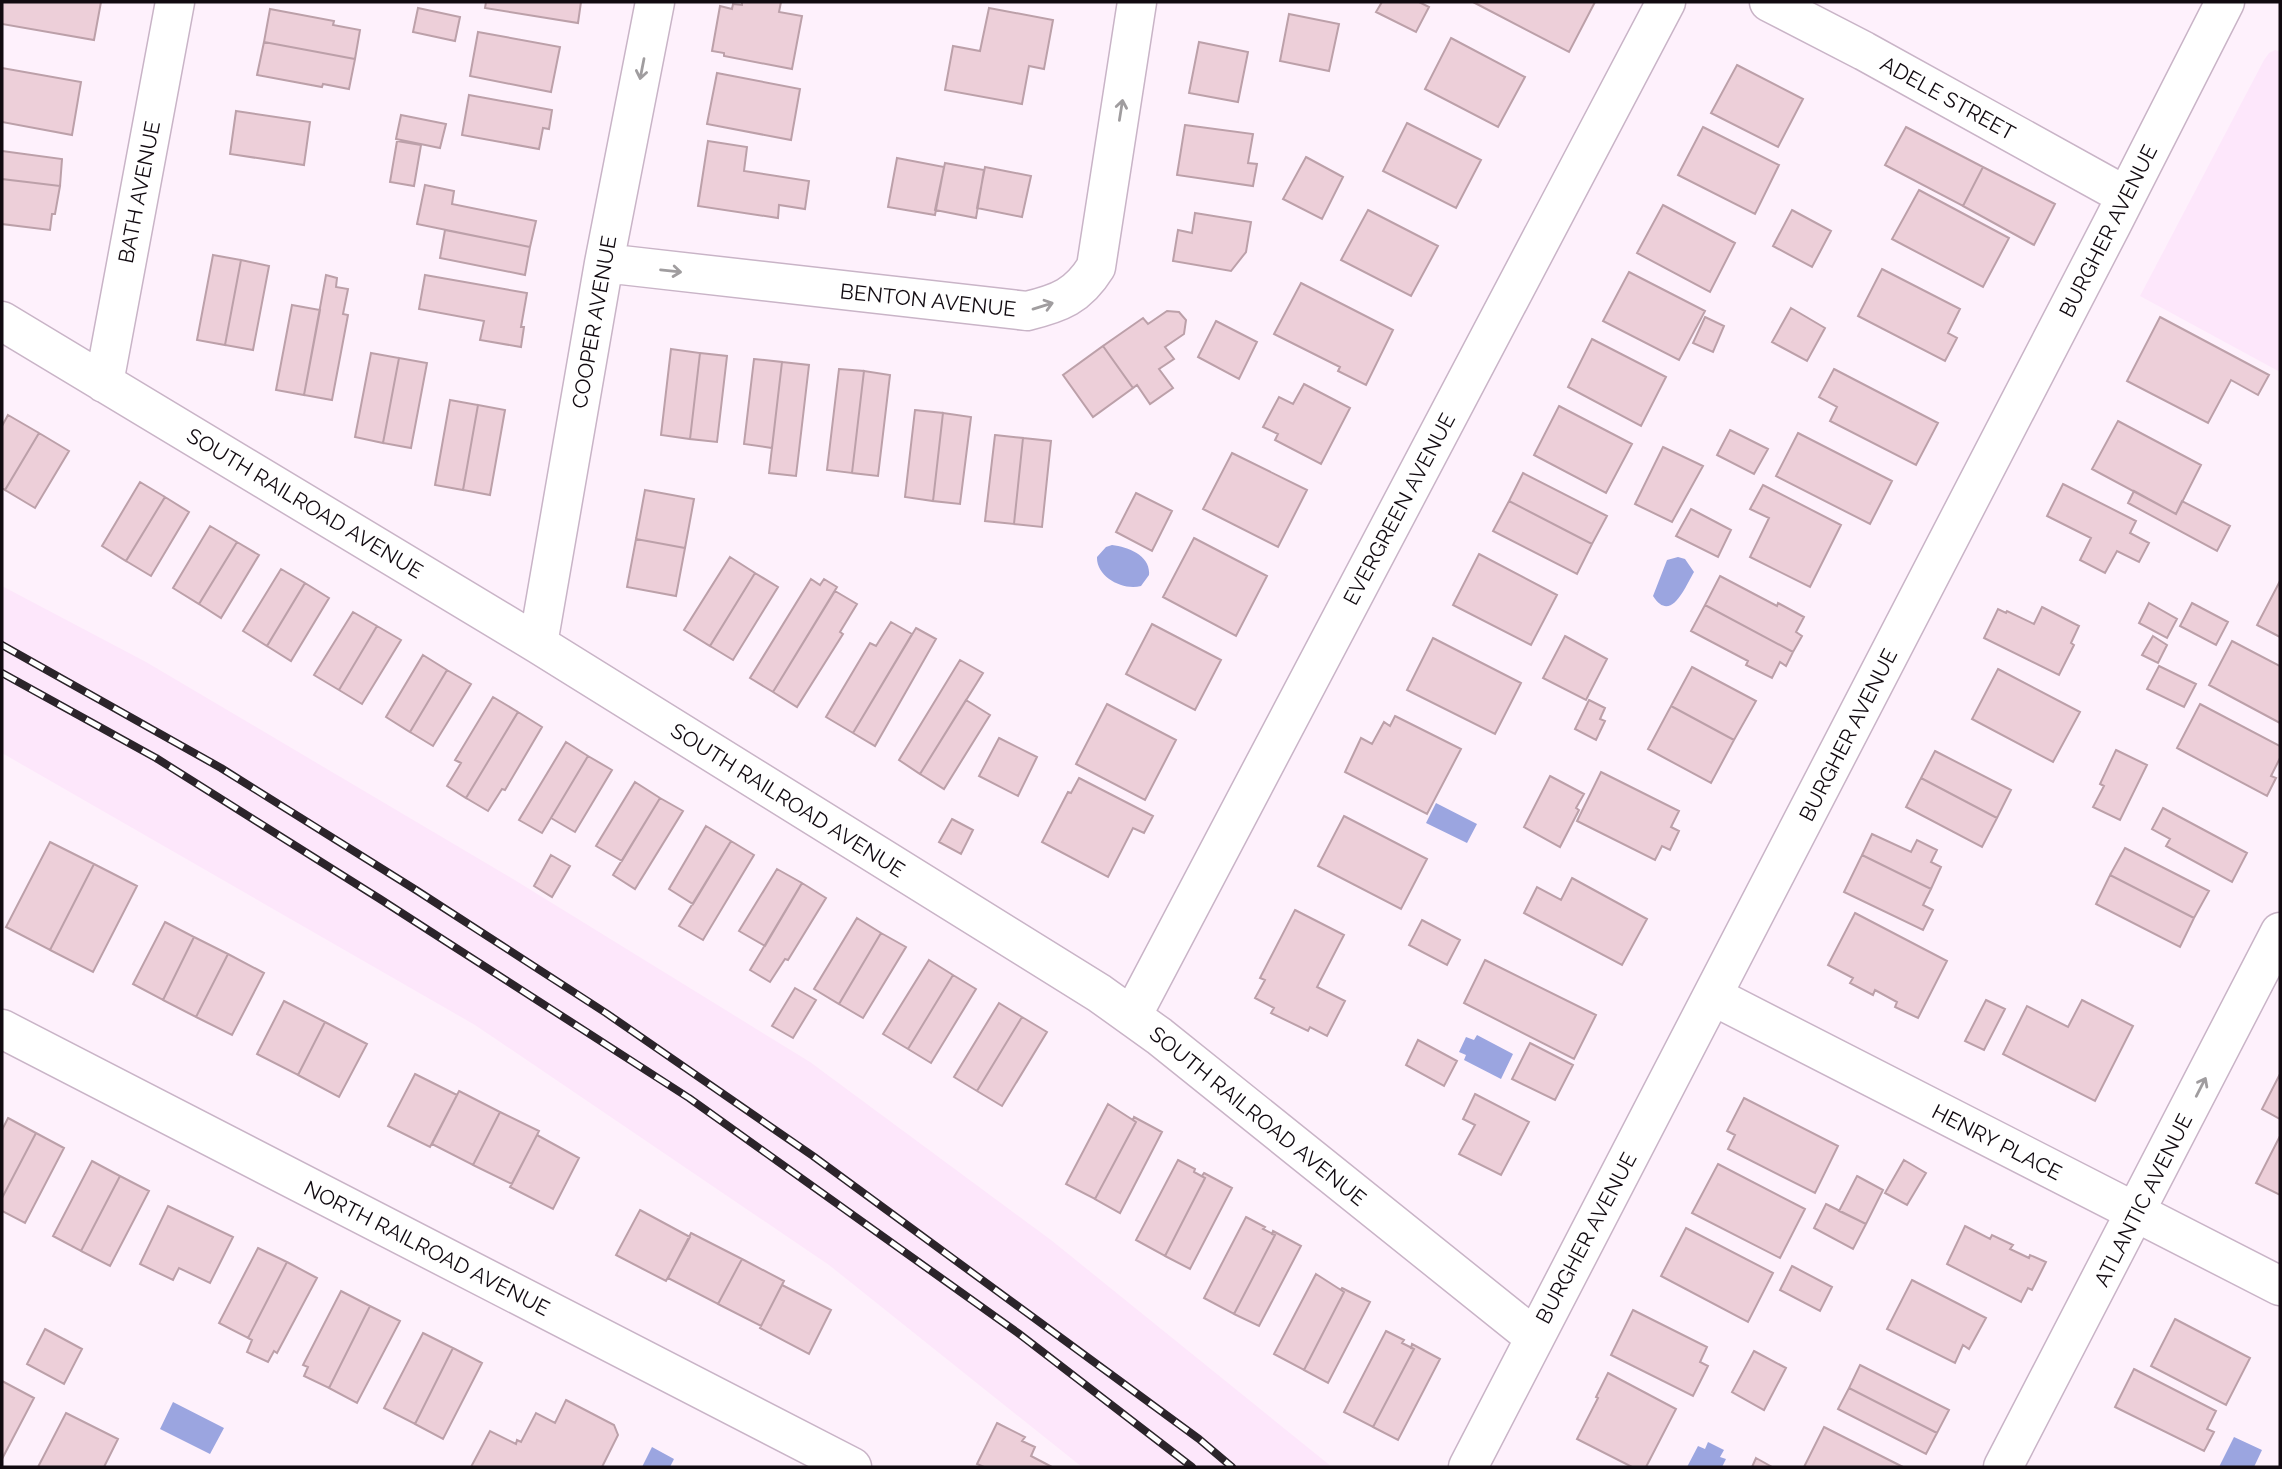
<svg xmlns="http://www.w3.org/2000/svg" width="2282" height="1469" font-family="Raleway,sans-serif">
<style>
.built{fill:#fde7fb}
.water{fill:#9ba5e0}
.building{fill:#edcfd9;stroke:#bca0a9;stroke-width:2}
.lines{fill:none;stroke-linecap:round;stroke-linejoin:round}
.minor-casing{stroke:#c9b4c7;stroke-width:41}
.minor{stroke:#fff;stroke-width:38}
.rail-casing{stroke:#2b242a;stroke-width:8}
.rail{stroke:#fff;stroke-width:5;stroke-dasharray:16;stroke-linecap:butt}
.oneway{stroke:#a09d9f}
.labels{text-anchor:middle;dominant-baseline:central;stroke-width:6;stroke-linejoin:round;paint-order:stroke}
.street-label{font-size:21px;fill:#110a10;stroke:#fff}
</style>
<rect width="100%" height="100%" fill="#fef1fc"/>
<!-- built -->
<path class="built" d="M2275,50L2280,52V372L2140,296L2264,60L2269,53Z
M2,586L146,662L513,879L810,1062L1051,1240L1332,1467H1082L829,1265L475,1025L2,753Z"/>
<!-- water -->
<path class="water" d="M1112,545C1129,547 1151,556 1149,575L1141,586C1123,591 1096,577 1097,557L1106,547Z
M1678,557L1685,559L1694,572C1685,587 1671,624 1653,596L1667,560Z
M1436,803L1477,824L1467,843L1426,823Z
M1477,1035L1513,1054L1501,1079L1464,1060L1466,1055L1459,1052L1466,1037L1474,1040Z
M173,1402L224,1428L210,1454L160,1429Z
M2234,1437L2262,1450L2254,1467H2219Z
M1708,1442L1724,1450L1720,1457L1726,1459L1722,1467H1687L1698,1446L1705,1449Z
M652,1447L674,1459L670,1467H642Z"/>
<!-- building -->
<path class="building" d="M2,2H101L94,40L2,24Z
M486,2H581L578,23L485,8Z
M742,2H781L779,12L802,16L792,69L724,56V53L712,51L720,6L732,9L733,4L742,5Z
M1382,2H1419L1429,7L1416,32L1376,12Z
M1473,2H1595L1569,52Z
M418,8L460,17L455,41L413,32Z
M989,8L1053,20L1044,69L1029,66L1022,104L945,90L953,46L980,51Z
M270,9L334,21L333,25L360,30L355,59L264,42Z
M1289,14L1339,24L1329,71L1280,61Z
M478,32L560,47L551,92L470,76Z
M1451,38L1525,77L1498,127L1425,89Z
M264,42L355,59L349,89L323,84L322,87L257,75Z
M1199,42L1248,52L1238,102L1189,93Z
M1737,65L1803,99L1778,147L1711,113Z
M2,68L81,82L72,135L2,122Z
M717,73L800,89L791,140L707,124Z
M469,95L552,110L549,129L543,128L539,149L462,135Z
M236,111L310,122L304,165L230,154Z
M401,115L446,124L440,148L396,139Z
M1407,123L1481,160L1456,208L1383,171Z
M1185,125L1253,134L1248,163L1257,164L1253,186L1177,175Z
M1703,127L1779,165L1755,214L1678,175Z
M1906,127L1983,167L1963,206L1885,165Z
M397,141L421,145L414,186L390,182Z
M708,141L747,147L744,171L809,181L805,209L779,205L778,218L698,206Z
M2,151L62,159L60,186L2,179Z
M1306,157L1343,177L1322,219L1283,199Z
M897,158L944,167L935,215L888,207Z
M945,163L984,170L976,218L935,210Z
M985,167L1031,176L1022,217L977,208Z
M1983,167L2055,204L2034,245L1963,206Z
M2,179L60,186L55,214H52L50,230L2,224Z
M425,185L454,191L452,204L536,221L530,247L417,224Z
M1919,190L2009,238L1983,287L1892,239Z
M1663,205L1735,243L1710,292L1637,253Z
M1368,210L1438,246L1411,296L1341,260Z
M1792,210L1831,231L1812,267L1773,246Z
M1195,213L1251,222L1246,252L1231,271L1173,261L1178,230L1192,233Z
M445,230L530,247L525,275L440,258Z
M213,255L241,260L225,345L197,340Z
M241,260L269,266L253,350L225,345Z
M1882,269L1960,309L1948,333L1957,338L1945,361L1858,316Z
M1629,272L1705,311L1679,360L1603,321Z
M326,275L337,278L336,287L348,289L343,314L348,315L332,400L304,395Z
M425,275L527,293L521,327H524L521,347L480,340L484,321L419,309Z
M1301,283L1393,330L1366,385L1338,371L1340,367L1274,334Z
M292,305L320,310L304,395L276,390Z
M1791,308L1825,328L1807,361L1772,342Z
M1167,311L1179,312L1186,320L1184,334L1165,347L1174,359L1159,369L1173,388L1150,404L1137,385L1133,388L1103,346L1143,318L1148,324Z
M1705,317L1724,326L1713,352L1693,343Z
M2160,317L2269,375L2258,395L2231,380L2208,423L2127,381Z
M1216,321L1257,342L1239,379L1198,357Z
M1592,339L1666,377L1641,426L1568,387Z
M1103,346L1133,388L1093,417L1063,375Z
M671,349L700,353L690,439L661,435Z
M371,353L399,358L383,443L355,437Z
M700,353L727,356L717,442L690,439Z
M399,358L427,363L411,448L383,443Z
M754,359L782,362L772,448L744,444Z
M782,362L809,365L796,476L769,473Z
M839,369L864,371L852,473L827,470Z
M1834,369L1938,423L1916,465L1830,421L1837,407L1819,397Z
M864,371L890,375L878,476L852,473Z
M1304,384L1350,408L1321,464L1275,440L1278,434L1263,427L1279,397L1293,404Z
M450,400L478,405L463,490L435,485Z
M478,405L505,410L490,495L463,490Z
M1559,406L1632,444L1606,493L1534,455Z
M915,410L943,413L933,501L905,497Z
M943,413L971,417L960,504L933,501Z
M8,415L39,433L5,490L2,488V426Z
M2118,421L2201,465L2176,514L2092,469Z
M1730,430L1768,449L1754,474L1717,455Z
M39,433L69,451L35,508L5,490Z
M1798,433L1892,481L1870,524L1776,476Z
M995,435L1023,438L1014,524L985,521Z
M1023,438L1051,441L1042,527L1014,524Z
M1663,447L1703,466L1672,522L1635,504Z
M1232,453L1307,490L1278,547L1203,509Z
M1523,473L1607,516L1592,544L1509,501Z
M140,482L165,497L126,561L102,546Z
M2063,484L2136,521L2130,533L2149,543L2139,562L2117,551L2105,573L2080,560L2091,538L2047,516Z
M1763,485L1841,525L1810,587L1750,557L1769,518L1750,509Z
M645,490L694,499L685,548L636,539Z
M2134,491L2176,514L2182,501L2230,526L2217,551L2128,503Z
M1136,493L1172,511L1152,551L1116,532Z
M165,497L189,512L151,576L126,561Z
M1509,501L1592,544L1577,574L1493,531Z
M1691,509L1731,530L1718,557L1676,536Z
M210,526L237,542L199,604L173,588Z
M1194,538L1267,576L1236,636L1163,597Z
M636,539L685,548L676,596L627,587Z
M237,542L259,555L221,618L199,604Z
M1479,554L1557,595L1531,645L1453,605Z
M730,557L755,573L710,646L684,630Z
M281,569L305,583L267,646L243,631Z
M755,573L778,587L733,660L710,646Z
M1720,576L1777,606L1778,603L1804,617L1796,632L1802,636L1793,652L1705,605Z
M811,579L820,585L824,579L837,587L773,692L750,678Z
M2280,581V637L2257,625Z
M305,583L329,598L291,661L267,646Z
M835,591L857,604L840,632L843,634L797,707L773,692Z
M2149,603L2177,619L2167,638L2139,623Z
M2192,603L2228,622L2216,645L2180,626Z
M1705,605L1793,652L1786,666L1780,662L1772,678L1746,665L1748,661L1691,631Z
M2042,607L2079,626L2071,643L2074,645L2059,675L1984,638L1998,609L2006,613L2007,611L2034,624Z
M353,612L377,626L339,690L314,675Z
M891,622L912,634L853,733L826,717L870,643L876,646Z
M1152,624L1221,660L1195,710L1126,674Z
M377,626L401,640L362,704L339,690Z
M916,628L936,639L875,746L853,733Z
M1565,636L1607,659L1586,700L1543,678Z
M2153,636L2167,645L2158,663L2142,655Z
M1433,638L1521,683L1495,734L1407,690Z
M2232,641L2280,666V723L2209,685Z
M423,655L447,670L410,732L386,717Z
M960,660L983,673L920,774L899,760Z
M2159,666L2196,684L2184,707L2147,689Z
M1692,667L1756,701L1734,740L1671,706Z
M1998,669L2080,712L2053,762L1972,719Z
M447,670L471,684L433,746L410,732Z
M493,697L518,712L466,798L447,786L461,763L455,760Z
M966,700L990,715L944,789L920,774Z
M1589,700L1605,708L1600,719L1605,721L1596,740L1575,729Z
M1107,704L1176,740L1145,800L1076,764Z
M2200,704L2280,746V758L2271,776L2276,778L2267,796L2177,748Z
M1671,706L1734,740L1711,783L1648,749Z
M518,712L542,727L505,790L502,789L488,811L466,798Z
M1395,716L1461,749L1427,814L1345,772L1361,738L1372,744L1384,722L1390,726Z
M999,738L1037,757L1018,796L979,776Z
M566,742L588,756L542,833L519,820Z
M2116,750L2147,765L2120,820L2093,807L2104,786L2100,784Z
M1935,751L2011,790L1997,818L1921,778Z
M588,756L612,770L575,832L551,818Z
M1601,772L1679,811L1671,827L1679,831L1670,850L1662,846L1655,860L1577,821Z
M1550,776L1584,794L1576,808L1579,810L1560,847L1524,827Z
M1079,778L1153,816L1144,833L1133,828L1108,877L1042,842L1068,792L1071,793Z
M1921,778L1997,818L1982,847L1906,807Z
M635,782L660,798L622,861L596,846Z
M660,798L683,811L635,889L613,875Z
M2163,808L2247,853L2232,882L2166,846L2170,839L2152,829Z
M1344,816L1427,859L1401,909L1318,866Z
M952,819L973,830L961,854L939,842Z
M706,826L731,841L693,904L669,889Z
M1872,834L1911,852L1917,840L1937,850L1931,862L1941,867L1931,889L1862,855Z
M731,841L754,855L703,940L679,926Z
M50,842L94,864L50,950L6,927Z
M2125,848L2209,891L2194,918L2110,875Z
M551,855L570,866L552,897L534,886Z
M1862,855L1931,889L1923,905L1933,910L1923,930L1844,892Z
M94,864L137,886L93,972L50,950Z
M777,869L802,883L765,946L739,931Z
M2110,875L2194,918L2180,947L2096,904Z
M1572,878L1647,919L1622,965L1524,913L1537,887L1561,900Z
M802,883L826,898L788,960L785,959L770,982L750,970Z
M1295,910L1344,935L1317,987L1345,1001L1327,1036L1310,1027L1308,1031L1271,1013L1274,1008L1255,998L1265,980L1260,978Z
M1855,913L1947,961L1918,1018L1895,1007L1897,1002L1875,990L1873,995L1850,983L1853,978L1828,965Z
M857,918L881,933L839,1004L814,989Z
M1422,920L1460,940L1447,965L1409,945Z
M165,922L194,937L163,1000L133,984Z
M881,933L906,947L863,1018L839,1004Z
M194,937L228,954L196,1017L163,1000Z
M228,954L264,973L232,1035L196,1017Z
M929,960L953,975L908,1049L883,1034Z
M1485,960L1596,1015L1574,1059L1464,1003Z
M953,975L976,989L931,1063L908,1049Z
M795,988L816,1000L793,1038L772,1026Z
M1986,1000L2005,1009L1984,1050L1965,1041Z
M2082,1000L2133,1026L2095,1101L2003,1054L2027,1006L2068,1027Z
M284,1001L325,1022L298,1075L257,1054Z
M999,1003L1022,1017L977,1091L954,1077Z
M1022,1017L1047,1032L1002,1106L977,1091Z
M325,1022L367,1044L339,1097L298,1075Z
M1418,1040L1457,1061L1444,1086L1406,1065Z
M1530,1043L1573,1065L1555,1100L1512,1079Z
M415,1074L457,1095L430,1147L388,1126Z
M2280,1074V1119L2262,1109Z
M459,1091L500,1112L473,1165L432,1144Z
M1475,1094L1529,1122L1501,1175L1459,1154L1475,1125L1463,1119Z
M1744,1098L1838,1146L1815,1193L1728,1149L1735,1135L1727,1131Z
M1108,1104L1136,1122L1095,1199L1066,1184Z
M500,1112L539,1131L512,1184L473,1165Z
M1134,1117L1162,1132L1120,1213L1095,1199L1136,1122L1133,1120Z
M8,1118L36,1133L2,1198V1130Z
M36,1133L64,1148L25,1223L2,1211V1198Z
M537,1135L579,1158L553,1209L510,1187Z
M2280,1136V1195L2256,1183Z
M1178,1160L1195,1169L1194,1172L1205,1178L1165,1256L1136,1240Z
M1904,1160L1926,1173L1907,1205L1885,1193Z
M92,1161L120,1176L81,1251L53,1236Z
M1718,1164L1805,1209L1780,1258L1692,1213Z
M1204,1173L1232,1188L1190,1269L1165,1256L1205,1178L1202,1176Z
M120,1176L149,1191L110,1266L81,1251Z
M1857,1176L1883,1190L1866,1224L1839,1211Z
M1826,1204L1866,1224L1853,1249L1814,1228Z
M168,1206L233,1237L210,1283L179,1268L173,1280L140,1264Z
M640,1210L690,1237L666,1281L616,1255Z
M1246,1217L1265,1227L1263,1229L1275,1235L1234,1314L1204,1298Z
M1965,1226L1990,1239L1992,1235L2013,1245L2010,1249L2029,1258L2030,1255L2046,1262L2032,1290L2028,1288L2021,1302L1947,1264Z
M1686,1228L1773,1273L1748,1322L1661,1276Z
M1273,1231L1301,1246L1259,1326L1234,1314L1275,1235L1272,1234Z
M691,1233L742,1259L718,1304L668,1278Z
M258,1248L287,1262L248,1338L219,1323Z
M742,1259L784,1281L761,1326L718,1304Z
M287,1262L317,1278L277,1353L274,1351L268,1362L247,1352L252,1340L248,1338Z
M1792,1266L1832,1287L1820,1311L1780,1290Z
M1316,1274L1344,1292L1304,1370L1274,1354Z
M1912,1280L1986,1318L1969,1349L1963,1345L1955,1363L1887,1329Z
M782,1285L831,1310L809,1354L760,1328Z
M1342,1288L1370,1302L1328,1383L1304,1370L1344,1292L1341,1290Z
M341,1291L370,1306L329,1388L304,1376L308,1367L303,1365Z
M370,1306L400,1321L357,1403L329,1388Z
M1633,1310L1707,1347L1700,1362L1708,1366L1693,1396L1611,1355Z
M2175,1319L2250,1358L2226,1405L2151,1366Z
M45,1329L82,1349L64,1384L27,1364Z
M1386,1331L1404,1340L1402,1343L1414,1349L1373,1427L1344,1412Z
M423,1333L453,1348L415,1424L384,1408Z
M1412,1344L1440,1359L1398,1440L1373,1427L1414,1349L1411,1348Z
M453,1348L482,1363L443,1439L415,1424Z
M1754,1351L1786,1368L1764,1410L1732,1392Z
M1860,1365L1949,1410L1937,1433L1849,1388Z
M2134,1369L2216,1411L2207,1429L2214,1432L2204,1451L2115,1407Z
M1608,1373L1676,1409L1646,1467H1632L1577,1439L1598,1398L1596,1397Z
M2,1381L34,1398L2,1459Z
M1849,1388L1937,1433L1926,1454L1838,1409Z
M566,1400L614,1425L618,1435L602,1467H471L490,1431L516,1444L517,1440L521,1442L536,1413L555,1423Z
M66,1413L118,1439L104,1467H38Z
M997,1423L1025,1437L1022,1441L1035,1447L1031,1456L1052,1467H984L977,1464Z
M1824,1427L1903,1467H1804Z
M1756,1458L1772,1467H1752Z"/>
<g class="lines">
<!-- minor casing -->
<g class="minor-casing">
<path id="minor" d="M1769,2L1864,51L2126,196
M604,263L1027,311C1060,303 1078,296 1096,267L1137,2
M2,321L538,644L1099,993L1159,1036L1534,1337
M104,383L175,2
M538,644L604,263L655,2
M1713,996L2280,1286
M1132,1016L1666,2
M2,1029L852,1467
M1468,1467L2112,224L2225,2
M2003,1467L2280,932"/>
</g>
<!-- minor -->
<use href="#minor" class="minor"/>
<!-- rail casing -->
<g class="rail-casing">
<path id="rail" d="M2,645L221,768L416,890L606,1013L813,1156L1199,1439L1232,1467
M2,673L156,758L380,899L689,1098L1018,1333L1192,1467"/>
</g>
<!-- rail -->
<use href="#rail" class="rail"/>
</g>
<!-- one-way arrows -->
<defs><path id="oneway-shaft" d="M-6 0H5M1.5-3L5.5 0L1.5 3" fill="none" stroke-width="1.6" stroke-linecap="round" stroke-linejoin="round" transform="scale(1.75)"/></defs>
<g class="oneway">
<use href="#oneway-shaft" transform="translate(642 69) rotate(101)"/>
<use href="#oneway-shaft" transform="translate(1121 110) rotate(-81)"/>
<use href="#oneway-shaft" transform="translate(671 271) rotate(6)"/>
<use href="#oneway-shaft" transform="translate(1043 306) rotate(-17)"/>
<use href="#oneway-shaft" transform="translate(2201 1087) rotate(-63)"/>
</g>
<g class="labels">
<!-- street labels -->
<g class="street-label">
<text transform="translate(1948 98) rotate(29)">ADELE STREET</text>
<text transform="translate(139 192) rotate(-79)">BATH AVENUE</text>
<text transform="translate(2108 231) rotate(-63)">BURGHER AVENUE</text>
<text transform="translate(928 300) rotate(6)">BENTON AVENUE</text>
<text transform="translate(594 322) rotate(-80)">COOPER AVENUE</text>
<text transform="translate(305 503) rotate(31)">SOUTH RAILROAD AVENUE</text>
<text transform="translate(1399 509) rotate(-62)">EVERGREEN AVENUE</text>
<text transform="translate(1848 735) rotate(-63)">BURGHER AVENUE</text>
<text transform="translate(788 800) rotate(32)">SOUTH RAILROAD AVENUE</text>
<text transform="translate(1258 1116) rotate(39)">SOUTH RAILROAD AVENUE</text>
<text transform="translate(1997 1142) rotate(27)">HENRY PLACE</text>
<text transform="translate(2143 1200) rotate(-63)">ATLANTIC AVENUE</text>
<text transform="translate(1586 1238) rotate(-62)">BURGHER AVENUE</text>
<text transform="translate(427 1248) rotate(27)">NORTH RAILROAD AVENUE</text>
</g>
</g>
<!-- border -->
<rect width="2282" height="1469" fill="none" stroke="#110a10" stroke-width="7"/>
</svg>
